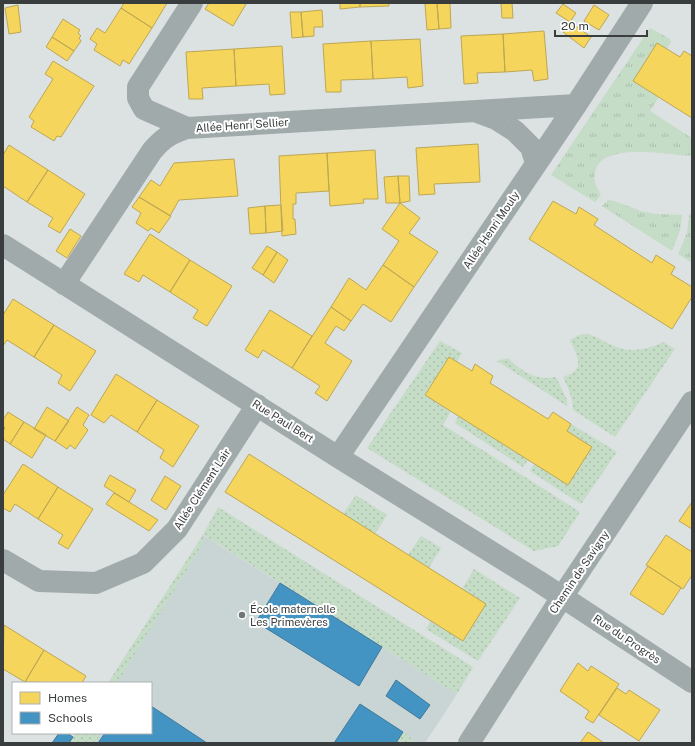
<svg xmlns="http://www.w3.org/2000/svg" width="695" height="746" font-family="'Public Sans',sans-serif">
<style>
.built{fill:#c9d5d4}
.grass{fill:url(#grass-tufts)}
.garden{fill:url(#garden-dots)}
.homes{fill:#f6d55c;stroke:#bda753}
.schools{fill:#4393c3;stroke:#40799b}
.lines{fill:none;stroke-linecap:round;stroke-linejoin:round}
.street{stroke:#a0aaab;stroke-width:22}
.poi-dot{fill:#727676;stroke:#fff;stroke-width:1.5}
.labels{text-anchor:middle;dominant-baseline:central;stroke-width:4;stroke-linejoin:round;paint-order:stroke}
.street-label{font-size:11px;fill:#393d3d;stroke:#fff}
.poi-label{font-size:11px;fill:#393d3d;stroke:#fff;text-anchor:start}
</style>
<defs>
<pattern id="grass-tufts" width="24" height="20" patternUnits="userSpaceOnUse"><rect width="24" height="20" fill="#c5dcc7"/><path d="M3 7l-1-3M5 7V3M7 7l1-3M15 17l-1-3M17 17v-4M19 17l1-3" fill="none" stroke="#aabeac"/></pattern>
<pattern id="garden-dots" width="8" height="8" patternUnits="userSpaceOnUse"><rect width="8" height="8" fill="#c5dcc7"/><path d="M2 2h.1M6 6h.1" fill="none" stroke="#aabeac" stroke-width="1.8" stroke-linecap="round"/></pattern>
</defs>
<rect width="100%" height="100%" fill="#dce1e1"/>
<!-- built -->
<path class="built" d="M203,535L457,694L425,743H69L76,733H151V683H108Z"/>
<!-- grass -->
<path class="grass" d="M650,28L670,39L671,42L667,49L659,97L650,111L692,138V155C682,157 671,153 661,153C643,152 603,148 596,169C592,180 596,186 601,195L595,202L551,175Z
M608,200L614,201L641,211L655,214L682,215L680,230L672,251L602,206Z
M692,214V263L678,254L687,233L689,215Z"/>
<!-- garden -->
<path class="garden" d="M588,334C600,338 611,346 623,349C635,352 652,348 663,342L675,349L615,437L573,410C573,398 568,388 563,377C567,375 572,374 575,371C583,364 574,348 570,340L579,335Z
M440,341L462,353L457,362L449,357L425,394L451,411L443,425L580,512L558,546L534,551L367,448Z
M508,358C522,372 536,381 556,377L567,400V406L497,361Z
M459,415L528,460L523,467L455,423Z
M571,424L617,452L581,504L530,471L534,464L568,485L567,431Z
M356,495L387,515L375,534L343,514Z
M218,507L473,667L457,694L204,535L203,543L117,683H108L203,535Z
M421,536L441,548L429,568L408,555Z
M474,569L520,598L478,661L426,629L431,621L462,589Z
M403,732L413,740L411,743H396Z
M75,733H100L96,743H69Z"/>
<!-- homes -->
<path class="homes" d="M124,3H167L152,28L121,8Z
M209,3H244L246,4L233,26L205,9Z
M340,3H360V7L340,9Z
M360,3H389V6L360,7Z
M430,3H437L439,29L427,30L425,4Z
M437,3H450L451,28L439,29Z
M501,3H512L513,18H502Z
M563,4L576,13L570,22L556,13Z
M18,5L21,32L9,34L5,8Z
M594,5L609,15L599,30L584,21Z
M121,8L152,28L129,64L123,60L120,66L94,50L97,44L90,39L97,28L105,33Z
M322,10L323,27H314V36L303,37L301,12Z
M290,12H301L303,37L292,38Z
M63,19L80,30L78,33L81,36L79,38L81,41L74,51L52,37Z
M570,22L591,37L584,48L563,32Z
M544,31L548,79L534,81L532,70L505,72L503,34Z
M503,34L505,72L477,73L478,83L464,84L461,36Z
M52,37L74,51L67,61L46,47Z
M420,39L423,86L408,88L407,77L373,79L371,41Z
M371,41L373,79L341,80V92H326L323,44Z
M657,43L680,57L684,51L692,56V118L633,81Z
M282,46L285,94L270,95L269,84L236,86L234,49Z
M234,49L236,86L202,88L203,99H189L186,52Z
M53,61L94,86L61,137L57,136L54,141L31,127L34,121L29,117L53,79L45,74Z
M478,144L480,182L434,184L435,194L419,195L416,148Z
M9,145L48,170L27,202L3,186V155Z
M375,150L378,199H363L364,203L330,206L327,153Z
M327,153L329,191L296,193V204H293V219H295L296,234L282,236L279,156Z
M234,159L238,196L179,200L170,216L139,197L151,180L160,186L174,163Z
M48,170L85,194L60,233L48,226L53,218L27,202Z
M398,176L400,203H386L384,177Z
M398,176H409L410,201L400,203Z
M139,197L171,216L159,233L151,228L148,231L136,223L141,213L132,207Z
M553,201L576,214L579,207L598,219L594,225L652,263L656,255L675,267L671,274L692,287V297L672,329L529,239Z
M400,203L420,218L409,233L438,252L414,287L383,265L399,241L382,229Z
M281,205L283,231L266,233L265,206Z
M265,206L266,233L250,234L248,208Z
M70,229L81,236L67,258L56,251Z
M150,234L190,260L170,292L143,275L139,282L124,274Z
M267,246L277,252L263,275L252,268Z
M277,252L288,260L274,283L263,275Z
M190,260L232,286L207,326L193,318L198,310L170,292Z
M383,265L414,287L391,322L363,304L351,321L331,307L349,278L366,290Z
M13,299L54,325L34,357L7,340L3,346V315Z
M331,307L351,321L344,331L336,326L325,343L352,361L327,401L315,393L320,386L292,368Z
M270,310L312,336L292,368L263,350L258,358L245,350Z
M54,325L96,351L70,391L58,383L62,375L34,357Z
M449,357L472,371L475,364L493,376L490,383L548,419L553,412L571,424L567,431L592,447L568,485L425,395Z
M116,374L157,400L137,432L111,415L104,423L91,415Z
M157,400L199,426L173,467L160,458L164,450L137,432Z
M47,407L69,421L55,441L34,429Z
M77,407L89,415L83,425L88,430L75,449L70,445L67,449L55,441Z
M8,412L24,422L10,444L3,439V431L5,428L3,426V420Z
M24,422L46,435L32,458L10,444Z
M249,454L486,604L463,641L225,492Z
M23,464L58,487L38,519L15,504L10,512L3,508V495Z
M110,475L136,490L129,502L104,486Z
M165,476L181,486L166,510L151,500Z
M58,487L93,509L68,549L58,543L63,535L38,519Z
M114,493L129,502L158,520L149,531L106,504Z
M692,502V529L679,521Z
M666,535L692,552V575L683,589L646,565Z
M648,566L681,588L663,615L630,594Z
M4,625L44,650L25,682L3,669Z
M44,650L86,676L82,683L25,682Z
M578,663L588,671L591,666L619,684L593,723L585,718L589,711L560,691Z
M617,688L626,694L629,690L660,710L639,741L599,715Z
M588,732L604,743H580Z"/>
<!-- schools -->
<path class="schools" d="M280,583L382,647L359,686L256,622Z
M396,680L430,705L420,719L386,696Z
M360,704L403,732L396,743H334Z
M151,706L207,743H98L105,733H151Z
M59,733H67L73,737L69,743H52Z"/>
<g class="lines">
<!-- street -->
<path class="street" d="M477,112L496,119L515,131L531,147L536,163
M187,128L144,109L138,98V87L192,3
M3,245L338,457L538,581L692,682
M64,284L152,151C164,137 170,134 187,128L576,105
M338,457L576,105L642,3
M3,560L39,581L96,583L143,563L177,529L257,405
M469,743L562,597L692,402"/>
</g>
<!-- markers -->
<circle class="poi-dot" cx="242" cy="615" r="4"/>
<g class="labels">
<!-- street labels -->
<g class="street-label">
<text transform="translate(242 125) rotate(-4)">Allée Henri Sellier</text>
<text transform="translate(491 230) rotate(-56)">Allée Henri Mouly</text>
<text transform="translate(283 421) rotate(32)">Rue Paul Bert</text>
<text transform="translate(202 489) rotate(-57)">Allée Clément Lair</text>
<text transform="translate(579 572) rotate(-56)">Chemin de Savigny</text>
<text transform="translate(627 639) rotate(34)">Rue du Progrès</text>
</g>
<!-- poi labels -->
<g class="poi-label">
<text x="250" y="609">École maternelle<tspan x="250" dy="13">Les Primevères</tspan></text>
</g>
</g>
<!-- border -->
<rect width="695" height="746" fill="none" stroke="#393d3d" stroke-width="8"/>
<!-- legend -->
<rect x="12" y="682" width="140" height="52" fill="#ffffff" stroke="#b0b1b1"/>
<rect x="20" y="692" width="20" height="12" fill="#f6d55c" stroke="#b0b1b1"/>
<text x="48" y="702" font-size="12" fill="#393d3d">Homes</text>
<rect x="20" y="712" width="20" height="12" fill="#4393c3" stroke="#b0b1b1"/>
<text x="48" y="722" font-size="12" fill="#393d3d">Schools</text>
<!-- scale -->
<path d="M555 30v6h92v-6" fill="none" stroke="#393d3d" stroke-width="2"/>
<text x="561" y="30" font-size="12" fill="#393d3d" stroke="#ffffff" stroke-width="3" paint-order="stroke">20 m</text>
</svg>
